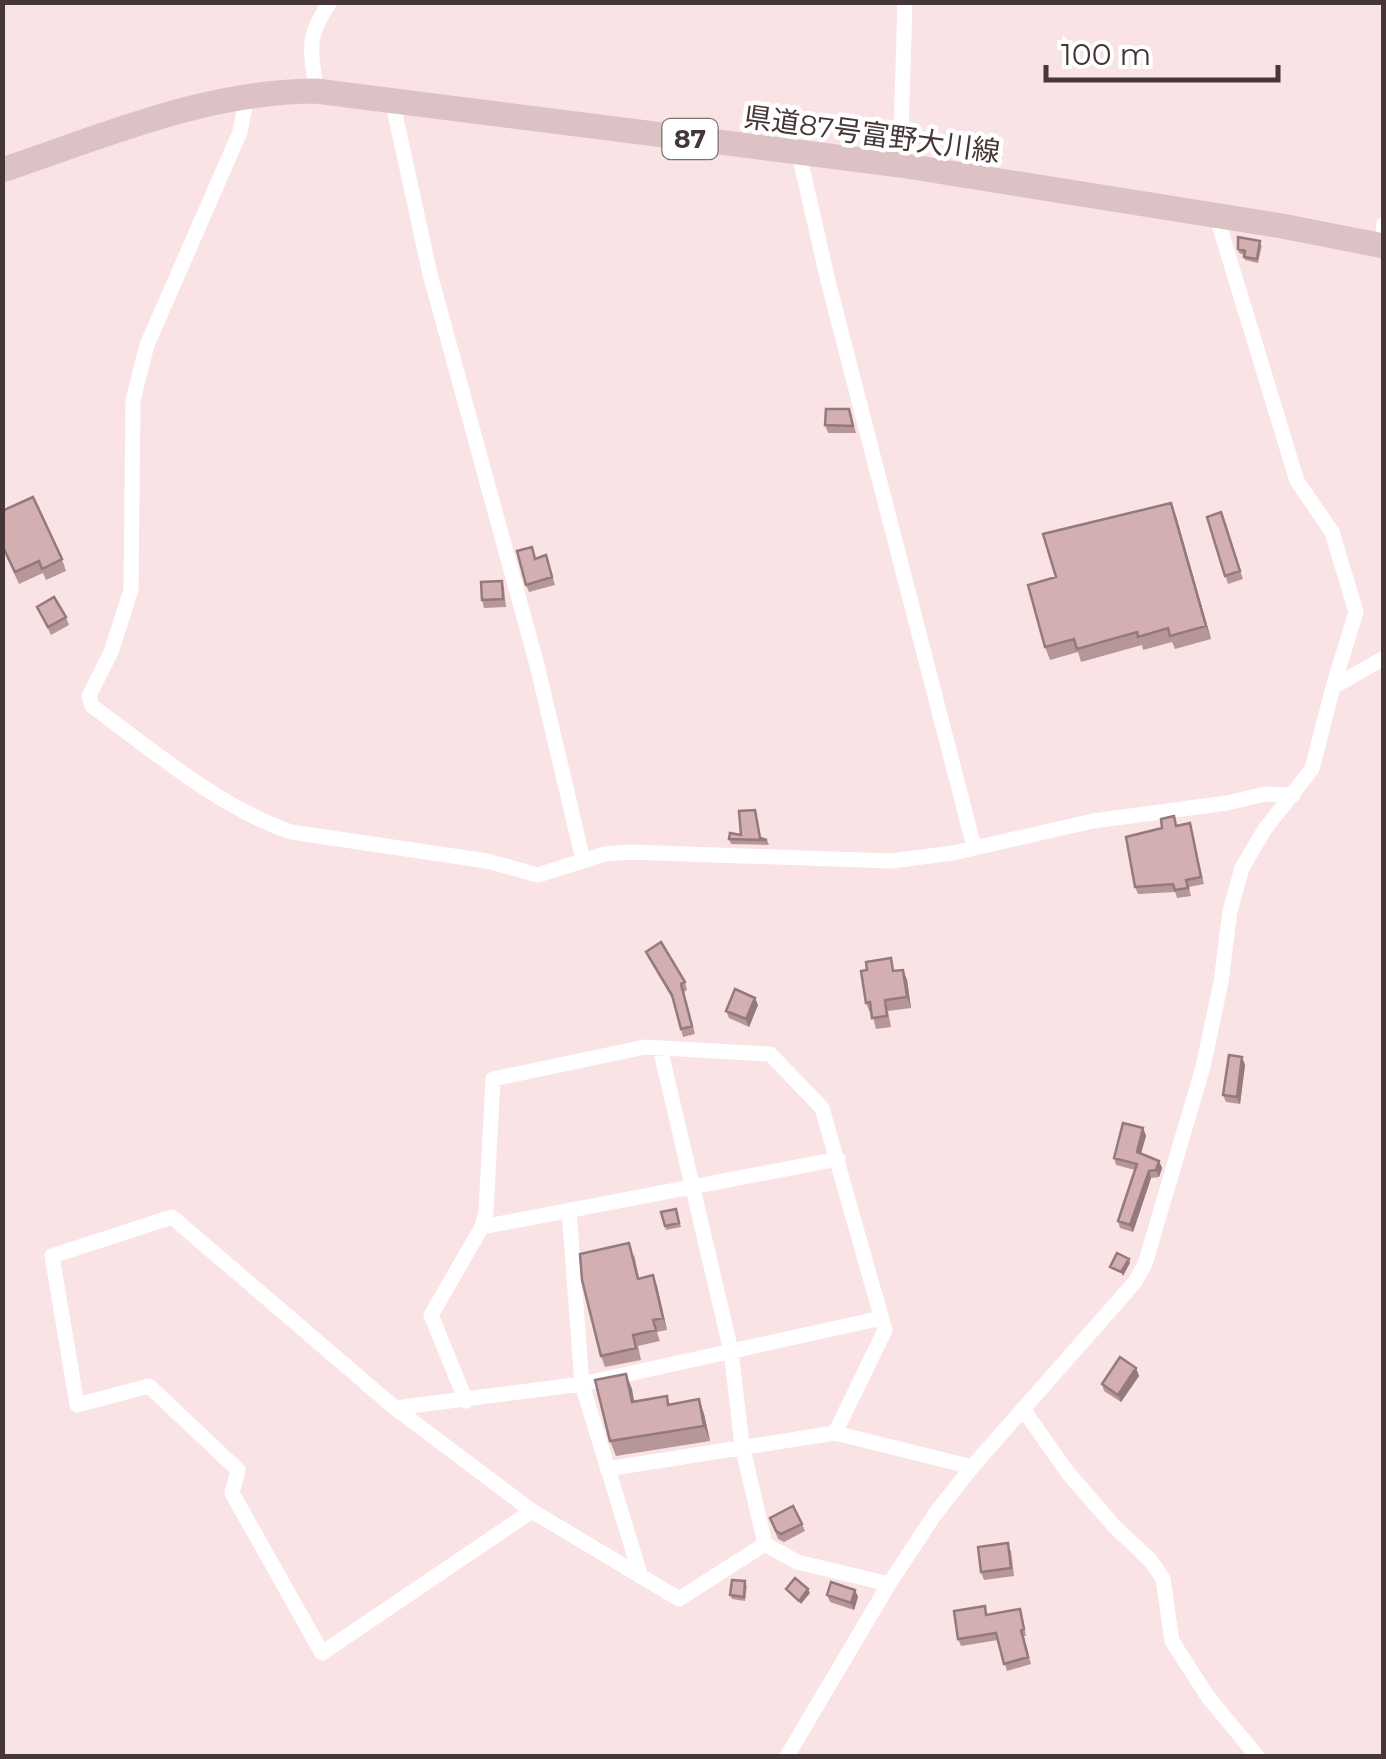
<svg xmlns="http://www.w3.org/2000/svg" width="1386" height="1759" font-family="Montserrat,'Noto Sans JP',sans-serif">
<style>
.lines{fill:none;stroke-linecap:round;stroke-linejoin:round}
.minor{stroke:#fff;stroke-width:15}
.primary{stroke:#dcc2c4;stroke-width:25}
.wall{fill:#b69699}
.shaded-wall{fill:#947a7d}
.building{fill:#d4afb2;stroke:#947a7d;stroke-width:2.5}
.labels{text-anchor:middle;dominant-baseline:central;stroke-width:9;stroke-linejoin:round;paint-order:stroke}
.shield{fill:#fff;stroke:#7d7273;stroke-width:2.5}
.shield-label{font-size:25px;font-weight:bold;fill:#453637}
.street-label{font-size:28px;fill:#453637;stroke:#fff}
</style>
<rect width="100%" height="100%" fill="#fae3e4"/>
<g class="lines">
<!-- minor -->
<path class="minor" d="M316,91C311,48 305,39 330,2
M247,95L240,132L147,345L133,400L131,590L111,652L89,696L92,706C152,750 220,808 291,832L487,861L538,875L605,854L629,852L891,861L953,853L1093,821L1227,803L1265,794L1293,795
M392,100L430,274L537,665L583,860
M799,154L828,281L974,847
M900,165L905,2
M1382,246L1384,224
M1333,687L1384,658
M660,1048L731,1351L742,1445L765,1544L797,1562L889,1584
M569,1210L582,1384L641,1577
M482,1227L838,1159
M466,1401L431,1315L482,1227L486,1212L493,1079L645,1047L770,1054L822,1108L885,1330L835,1433
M395,1408L582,1384L882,1318
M1023,1409L1068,1473L1114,1526L1151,1561L1163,1579L1172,1641L1208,1697L1257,1756
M607,1469L835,1433L972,1467
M532,1511L322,1653L232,1493L238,1470L149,1386L77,1405L52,1256L172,1217L395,1408L532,1511L679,1599L765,1544
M787,1756L889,1584L935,1514L972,1467L1135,1282L1145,1264L1203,1067L1221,982L1230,911L1242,868L1265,829L1312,769L1333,687L1356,612L1332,532L1297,481L1217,218"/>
<!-- primary -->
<path class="primary" d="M2,170C104,136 207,91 316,91L900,165L1282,226L1384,246"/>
</g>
<!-- wall -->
<path class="wall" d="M1262,245L1258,263L1245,260L1244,255L1239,253L1238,249Z
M849,409L856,433H828L825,425Z
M2,511L62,559L66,571L46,580L43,573L19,584L2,547Z
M1221,512L1243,579L1228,584L1207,517Z
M1176,516L1211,639L1175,649L1172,642L1143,650L1142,645L1081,662L1078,652L1050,660L1045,647L1056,577Z
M546,555L555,585L529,592L526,585L536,558Z
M502,581L504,588L506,607L484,608L482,600Z
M37,607L66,617L69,625L51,635Z
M755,810L761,839L767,840L769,845L731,844L729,839L741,835Z
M1190,823L1204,884L1189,887L1191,896L1177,898L1175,892L1138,894L1135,887L1177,826Z
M646,952L685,982L687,990L684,992L695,1034L683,1037L673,1000L649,959Z
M903,970L907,980L911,1008L888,1011L891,1027L876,1029L872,1013H870L866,1003L895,971Z
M755,998L758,1005L749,1027L729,1018L726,1011Z
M1242,1057L1245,1065L1240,1104L1226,1102L1223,1095Z
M1143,1128L1146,1136L1141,1154L1159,1161L1162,1168L1159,1177L1151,1178L1133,1232L1120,1228L1118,1221L1135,1170L1116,1165L1114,1158Z
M676,1209L681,1227L666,1230L661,1212Z
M634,1254L639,1278L657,1286L667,1330L657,1332L660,1341L638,1346L641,1360L605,1367L601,1356Z
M1136,1368L1139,1376L1121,1402L1104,1391L1102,1384Z
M626,1374L634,1402L667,1396L670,1405L699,1399L704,1414L710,1441L616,1456L610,1441Z
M770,1518L802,1524L805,1531L784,1542L778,1539Z
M1011,1550L1014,1576L984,1580L981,1572Z
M747,1585L745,1601L732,1599L730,1595Z
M855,1590L858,1597L854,1610L830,1602L827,1595Z
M987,1614L1022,1616L1026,1636H1024L1031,1664L1007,1671L998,1640L961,1646L958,1639Z"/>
<!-- shaded-wall -->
<path class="shaded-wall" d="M1171,503L1176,516L1211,639L1206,626Z
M903,970L907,980L911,1008L907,997Z
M755,998L758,1005L749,1027L746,1019Z
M1242,1057L1245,1065L1240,1104L1237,1097Z
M1143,1128L1146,1136L1139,1159L1137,1152Z
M1159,1161L1162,1168L1159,1177L1156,1170Z
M1149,1171L1151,1178L1133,1232L1130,1225Z
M1129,1259L1130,1263L1123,1276L1121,1272Z
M653,1275L657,1286L667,1330L663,1318Z
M1136,1368L1139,1376L1121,1402L1118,1395Z
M626,1374L632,1389L637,1417L632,1402Z
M699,1399L704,1414L710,1441L704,1426Z
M808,1589L810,1593L801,1604L799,1601Z
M855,1590L858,1597L854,1610L851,1603Z"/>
<!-- building -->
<path class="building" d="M1238,237L1260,241L1257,259L1244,257L1245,251L1238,249Z
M826,409H849L853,426L825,425Z
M33,497L62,559L42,569L39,561L15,572L2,545V511Z
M1171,503L1206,626L1170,636L1168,628L1138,637L1137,632L1077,649L1074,639L1045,647L1028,585L1056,577L1043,534Z
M1221,512L1240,571L1225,576L1207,517Z
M532,547L535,559L546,555L552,577L526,585L517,551Z
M502,581L503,599L482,600L481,582Z
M54,597L66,617L48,627L37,607Z
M755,810L760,838L767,840L729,839L730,833L741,835L739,811Z
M1174,816L1176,826L1190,823L1201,877L1186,880L1188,888L1175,890L1173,884L1135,887L1126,837L1162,828L1161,819Z
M661,942L685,982L681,984L692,1026L681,1029L672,995L646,952Z
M891,958L893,971L903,970L907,997L885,1000L887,1016L872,1018L870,1002L866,1003L861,971L867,970L866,962Z
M735,989L755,998L746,1019L726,1011Z
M1229,1055L1242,1057L1237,1097L1223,1095Z
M1123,1123L1143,1128L1137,1152L1159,1161L1156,1170L1149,1171L1130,1225L1118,1221L1137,1164L1114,1158Z
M676,1209L679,1223L665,1226L661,1212Z
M629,1243L638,1279L653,1275L663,1318L653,1320L656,1330L633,1335L636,1348L601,1356L582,1280L580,1254Z
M1117,1253L1129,1259L1121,1272L1110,1267Z
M1120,1357L1136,1368L1118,1395L1102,1384Z
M626,1374L632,1402L667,1396L668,1405L699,1399L704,1426L610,1441L595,1380Z
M793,1506L802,1524L781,1534L776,1531L770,1518Z
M1008,1543L1011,1568L981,1572L978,1547Z
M795,1578L808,1589L799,1601L786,1589Z
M732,1580L745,1581L744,1597L730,1595Z
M831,1582L855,1590L851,1603L827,1595Z
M985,1606L986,1615L1020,1609L1024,1629L1021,1630L1028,1657L1004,1664L996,1633L958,1639L954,1611Z"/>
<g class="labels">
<!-- shield labels -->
<rect class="shield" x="662.5" y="119" width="55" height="40" rx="8"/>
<g class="shield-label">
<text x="690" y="139">87</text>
</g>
<!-- street labels -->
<g class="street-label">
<text transform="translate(872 134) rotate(8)">県道87号富野大川線</text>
</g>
</g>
<!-- border -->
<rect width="1386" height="1759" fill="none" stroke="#453637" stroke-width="10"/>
<!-- scale -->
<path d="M1046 65v15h232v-15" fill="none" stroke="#453637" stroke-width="5"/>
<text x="1061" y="65" font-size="30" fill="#453637" stroke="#ffffff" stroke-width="8" paint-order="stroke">100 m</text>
</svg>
